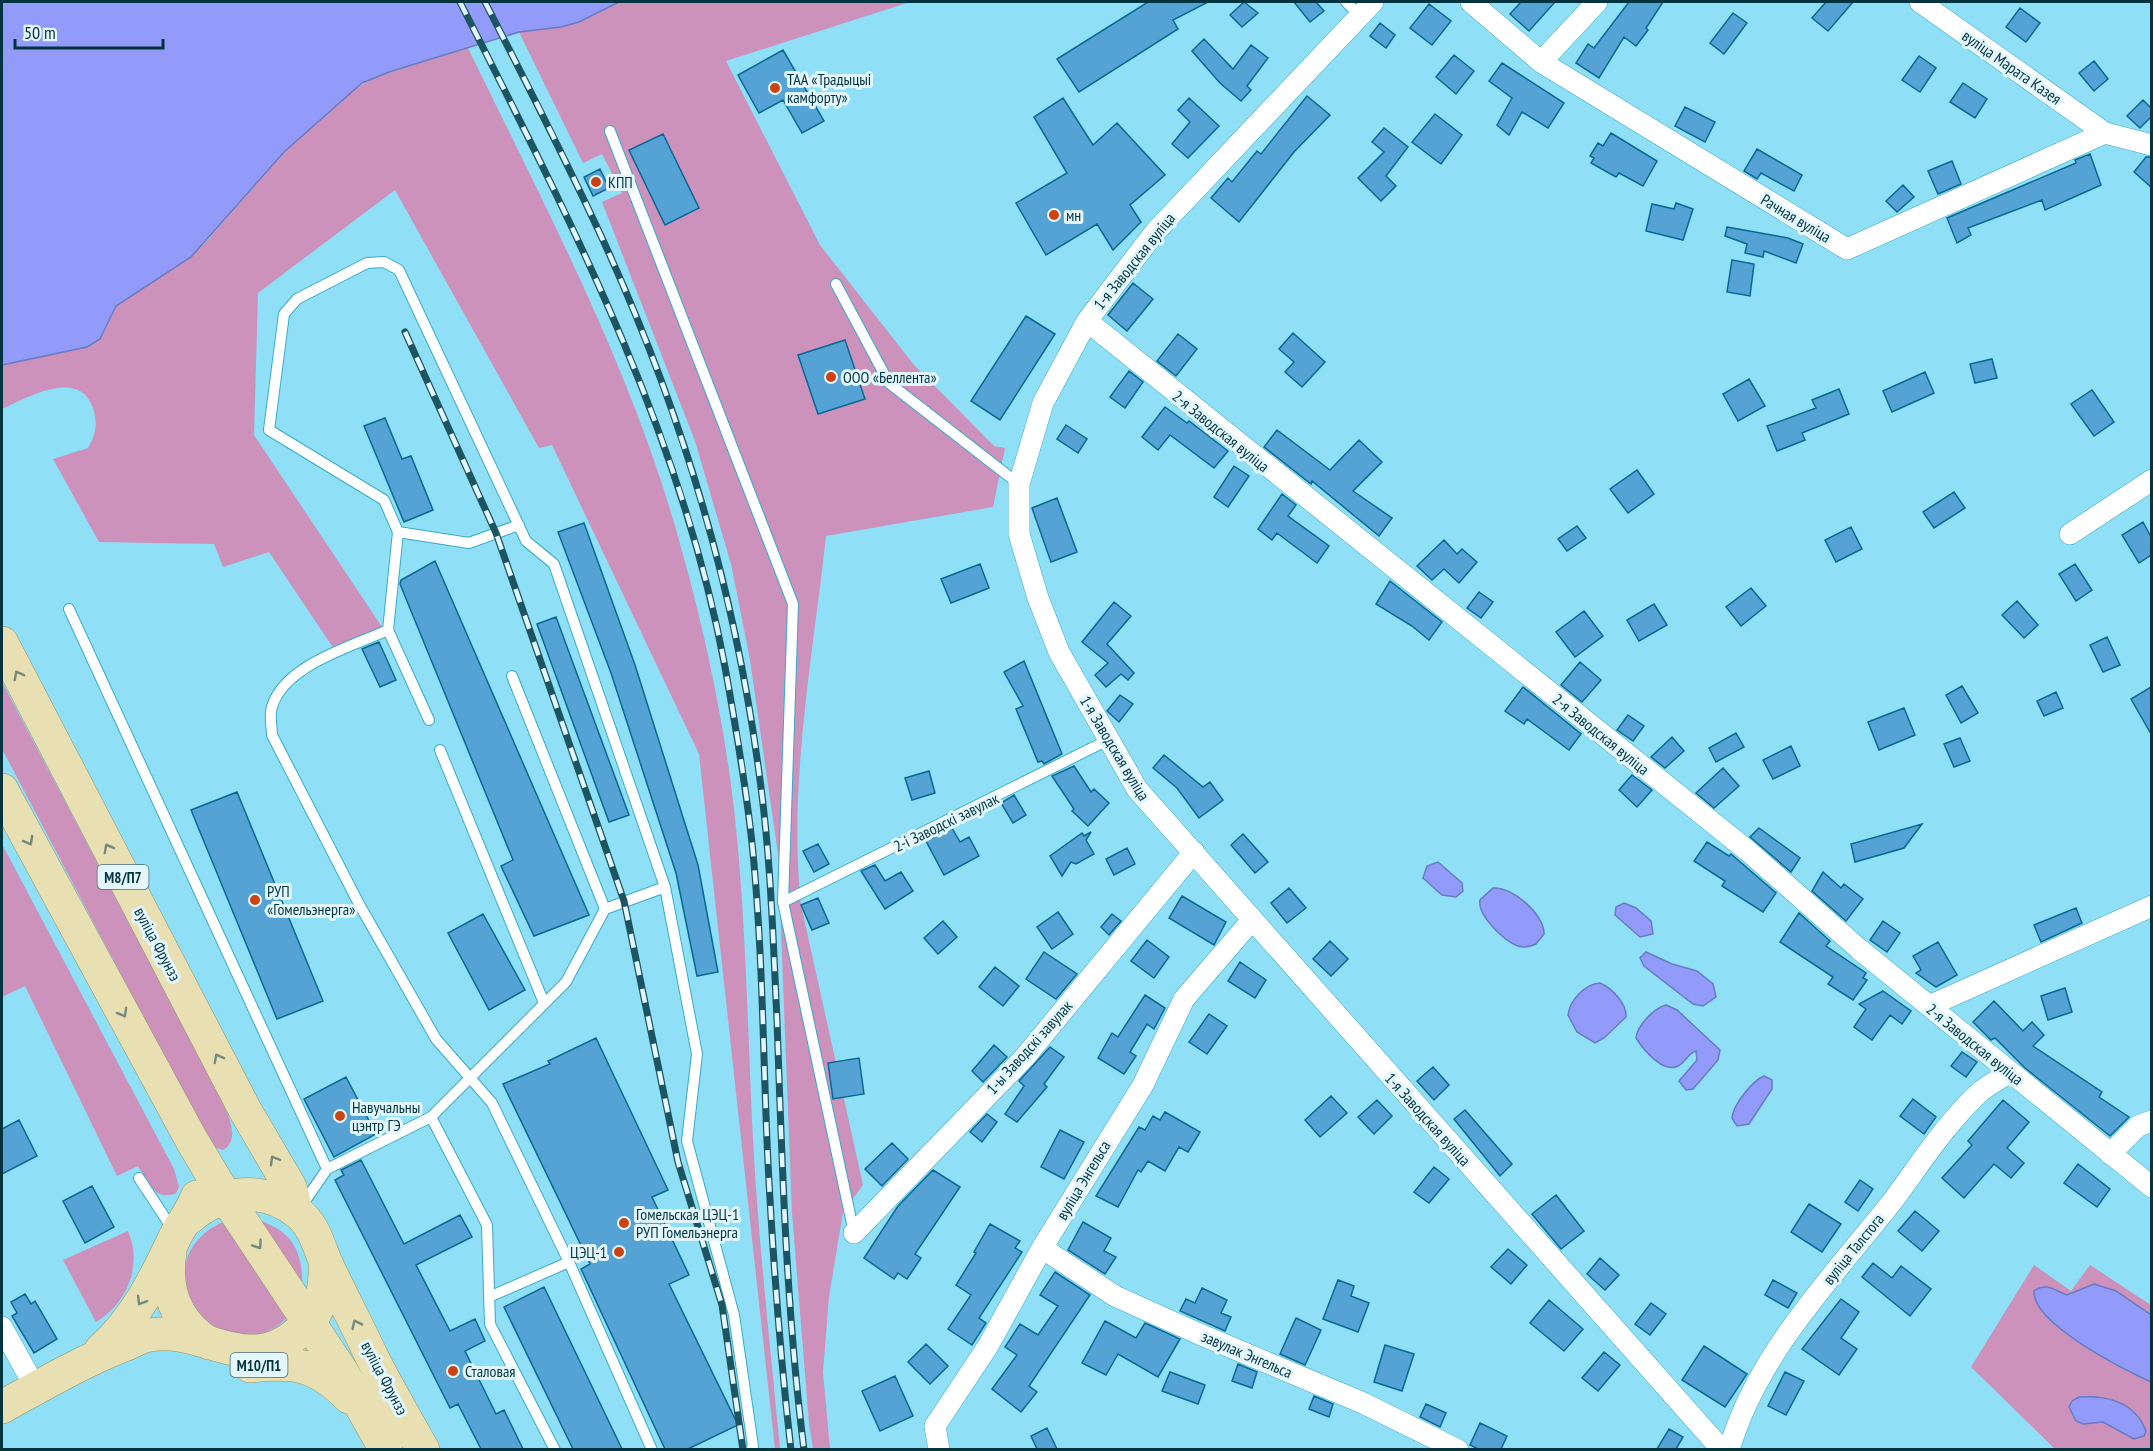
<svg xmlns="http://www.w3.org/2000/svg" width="2153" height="1451" font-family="'PT Sans Narrow',sans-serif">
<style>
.green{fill:#cc92bb}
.water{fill:#929bf9;stroke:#677cc2;stroke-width:1.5}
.building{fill:#54a3d4;stroke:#086895;stroke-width:1.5}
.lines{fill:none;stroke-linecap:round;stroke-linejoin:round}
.lane-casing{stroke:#3aaac7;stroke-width:12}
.street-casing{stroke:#3aaac7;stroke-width:22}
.primary-casing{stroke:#8e966a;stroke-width:34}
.lane{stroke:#fff;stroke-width:10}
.street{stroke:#fff;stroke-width:21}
.primary{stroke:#e8dfb3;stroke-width:33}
.rail-casing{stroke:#1c5462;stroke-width:7}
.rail{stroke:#e3f6fc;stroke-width:4.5;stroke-dasharray:14;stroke-linecap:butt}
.oneway{stroke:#758a7a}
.poi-dot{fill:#cb440f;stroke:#e3f6fc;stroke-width:2}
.labels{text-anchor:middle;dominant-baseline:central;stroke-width:6;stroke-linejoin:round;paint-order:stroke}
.shield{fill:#e3f6fc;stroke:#466e78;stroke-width:1.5}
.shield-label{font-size:15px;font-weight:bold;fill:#023440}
.street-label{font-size:16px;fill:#023440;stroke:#e3f6fc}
.poi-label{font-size:16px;fill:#023440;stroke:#e3f6fc;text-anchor:start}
</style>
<rect width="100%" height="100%" fill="#8fdff7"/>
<!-- green -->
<path class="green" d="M619,2H910L726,61L820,245L914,365L994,446L1005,448L993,507L826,536C813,657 788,783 801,905L863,1185L843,1212L829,1297L823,1372L830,1449H813L809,1423L792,1213L778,854L750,660L731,564L695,441L602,202L622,193L602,154L583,163L519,32C559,28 583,21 619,2Z
M468,48C547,211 635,375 682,551C708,644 728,741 737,838C747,944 748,1052 754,1158C760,1256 771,1353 780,1449H775L699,754L552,445L539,448L395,190L258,293L254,435L382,627L334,649L269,552L223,567L214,544L99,542L53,459L88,448C96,434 98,423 93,408C79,367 26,398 2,409V365L93,344L105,331L116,306L204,244L284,152L351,91L375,77Z
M2,682L222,1100C228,1116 241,1139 223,1150L216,1148L209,1141L2,749Z
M2,844L174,1169L179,1187L176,1193C155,1202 147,1182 138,1166L117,1176L25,986L2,997Z
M253,1219C292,1228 304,1252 302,1289Z
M227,1220L292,1313C225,1387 128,1262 227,1220Z
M128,1231C143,1265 127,1304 96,1322L63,1260Z
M2034,1265L2071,1291L2090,1265L2151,1305V1449H2055L1971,1367Z"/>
<!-- water -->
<path class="water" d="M2,2H619L579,22L561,27L519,32L389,72L362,83L284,152L191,257L116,306L100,339L87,347L2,365Z
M1438,862L1462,883L1463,891L1456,897L1442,895L1423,878L1427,866Z
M1493,888C1512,886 1545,915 1544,934L1536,944C1530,947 1525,948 1518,946C1504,941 1477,915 1480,900Z
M1624,903L1636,908L1651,921L1653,934L1640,937L1615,915L1616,907Z
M1646,952L1672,964L1697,971L1713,984L1716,997L1703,1006L1693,1004L1644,966L1640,958Z
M1600,983C1612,988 1627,1004 1626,1017L1604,1038L1595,1043L1577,1032L1568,1015C1570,1000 1585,984 1600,983Z
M1666,1005L1677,1010L1720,1050L1718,1060L1693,1089L1686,1090L1679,1081L1697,1060L1696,1051C1688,1053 1686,1062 1678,1066C1663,1074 1643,1049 1636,1038C1637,1026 1654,1008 1666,1005Z
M1764,1076L1772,1080V1089L1749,1124L1737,1126L1732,1118C1733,1105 1752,1081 1764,1076Z
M2094,1284L2116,1291L2151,1315V1382C2125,1370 2032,1324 2034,1291C2046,1282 2054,1290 2067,1295Z
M2079,1397C2107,1395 2135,1402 2146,1431L2144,1436L2134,1439L2103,1422L2083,1424L2076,1421L2069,1407L2072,1401Z"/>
<!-- building -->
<path class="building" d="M1148,2H1208L1173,20L1178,29L1079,92L1057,59Z
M1244,2L1258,13L1242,27L1230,15Z
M1294,2H1316L1324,11L1310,22Z
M1521,2H1555L1529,31L1510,14Z
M1629,2H1663L1646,28L1648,30L1636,46L1624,37L1599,78L1576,63L1588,44L1594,48Z
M1826,2H1853L1828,31L1812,18Z
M1429,4L1451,21L1432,45L1410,28Z
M2020,8L2040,23L2026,42L2006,27Z
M1733,13L1747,23L1724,54L1710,43Z
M1380,23L1395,35L1386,48L1370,36Z
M1204,39L1233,69L1251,45L1268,58L1247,86L1251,90L1241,101L1220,83L1192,51Z
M783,50L824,121L802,133L783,100L759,113L738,75Z
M1454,55L1474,71L1456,94L1436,77Z
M1919,56L1936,68L1920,92L1902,80Z
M2094,61L2108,79L2094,91L2079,73Z
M1502,63L1564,103L1548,128L1522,112L1509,135L1497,125L1512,98L1489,81Z
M1963,83L1987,99L1975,118L1950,102Z
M1307,96L1330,115L1294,152L1239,222L1211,198L1228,178L1232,182L1257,151L1261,154Z
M1063,98L1093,145L1117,123L1165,175L1130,205L1141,222L1113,250L1097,224L1046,255L1016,203L1067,173L1034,117Z
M1189,98L1219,126L1188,158L1172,144L1190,122L1178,110Z
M2143,100L2151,108V117L2140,128L2127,116Z
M1685,107L1715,122L1705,142L1675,126Z
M1435,114L1462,135L1441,164L1412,142Z
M1384,128L1408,147L1386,176L1396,186L1381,201L1358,178L1384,152L1372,142Z
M1611,133L1657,161L1643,186L1619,173L1616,177L1591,163L1594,158L1590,156L1598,143L1603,146Z
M663,134L699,208L665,225L629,150Z
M1757,149L1802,175L1794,191L1761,173L1757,179L1744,171Z
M2090,154L2101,185L2045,210L2042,200L1968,228L1971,235L1957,243L1947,218L2076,163L2075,160Z
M2146,157H2151V187L2134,172Z
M1952,161L1961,184L1938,194L1928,171Z
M600,169L609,188L593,196L584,177Z
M1903,185L1914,197L1897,212L1886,201Z
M1676,203L1693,209L1683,240L1646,231L1652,204L1674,209Z
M1727,227L1788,238L1803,244L1796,263L1764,251L1763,257L1745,253L1747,244L1725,236Z
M1732,260L1754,264L1750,296L1727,292Z
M1133,283L1153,299L1127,331L1108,315Z
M1026,316L1055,334L1000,420L971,401Z
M1293,333L1325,362L1302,387L1285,372L1294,362L1279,349Z
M1178,334L1197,349L1176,376L1157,361Z
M845,340L865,399L818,414L798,355Z
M1992,359L1997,378L1975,383L1970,364Z
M1129,371L1143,382L1125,408L1110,397Z
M1925,372L1934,393L1892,412L1883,391Z
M1749,379L1765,406L1738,421L1723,394Z
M1839,389L1849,414L1802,433L1805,440L1777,451L1767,426L1816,408L1812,400Z
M2092,390L2114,422L2094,436L2071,404Z
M1165,407L1187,423L1189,421L1228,451L1214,468L1170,435L1158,450L1142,437Z
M385,418L402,459L411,456L433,510L404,522L364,426Z
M1066,425L1087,439L1078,453L1057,439Z
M1277,430L1330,470L1359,440L1382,462L1353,491L1392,518L1379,536L1312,481L1311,484L1264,447Z
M1234,466L1249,476L1228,507L1214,497Z
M1637,470L1654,494L1628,513L1610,489Z
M1954,492L1965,508L1934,528L1923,512Z
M1282,494L1296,505L1288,516L1329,546L1317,563L1277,533L1272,540L1258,529Z
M1057,498L1077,552L1051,562L1032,508Z
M2143,522L2151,537V555L2139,563L2122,535Z
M584,523L635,665L698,865L718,972L697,976L676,873L611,673L558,532Z
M1577,526L1586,538L1567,551L1558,539Z
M1851,527L1862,549L1836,562L1825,540Z
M1444,540L1457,554L1462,549L1477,562L1459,583L1444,569L1432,580L1417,566Z
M435,561L589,915L534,936L501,866L513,860L400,584L401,580Z
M980,564L989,588L951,603L941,579Z
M2075,564L2092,590L2076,601L2059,574Z
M1390,581L1442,622L1429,640L1412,626L1376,604Z
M1751,588L1766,606L1741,626L1726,607Z
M1479,592L1493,602L1481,618L1467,608Z
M2017,601L2038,625L2024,638L2002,615Z
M1114,602L1131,616L1107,644L1134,673L1128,680L1121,674L1106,687L1095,675L1108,663L1082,642Z
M1654,604L1667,625L1639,641L1627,620Z
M1584,611L1603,636L1575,657L1556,632Z
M556,617L629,815L609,822L537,624Z
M2107,637L2120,665L2103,672L2090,645Z
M379,642L396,680L380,687L362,649Z
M1024,661L1062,754L1044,764L1042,761L1038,762L1016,709L1023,706L1004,672Z
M1580,662L1601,680L1582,702L1561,685Z
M1962,686L1978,713L1961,723L1946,695Z
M1523,687L1581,734L1569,750L1527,719L1524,724L1505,711Z
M2151,687V734L2131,699Z
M2056,692L2063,708L2044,716L2037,701Z
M1120,695L1133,704L1119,722L1107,711Z
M1904,708L1915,735L1879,750L1868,722Z
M1628,715L1644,726L1633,741L1617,730Z
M1736,733L1744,747L1716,762L1709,748Z
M1672,737L1684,751L1665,768L1651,757Z
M1960,738L1970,761L1954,767L1944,744Z
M1791,746L1800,766L1773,779L1763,760Z
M1164,755L1203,787L1210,782L1223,800L1199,818L1177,788L1153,768Z
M1074,766L1091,792L1094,789L1109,803L1088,826L1072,811L1074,809L1052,776Z
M1723,768L1739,786L1714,808L1696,793Z
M929,771L935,793L912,800L905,778Z
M1632,775L1652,790L1637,807L1619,790Z
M237,792L323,1001L277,1019L191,810Z
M1014,795L1026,815L1013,823L1001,803Z
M1922,824L1904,848L1855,862L1851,844Z
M952,828L960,842L969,837L979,856L944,875L926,841Z
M1759,828L1800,858L1791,872L1750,837Z
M1091,832L1086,840L1094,854L1076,864L1071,862L1062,876L1050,856L1082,833L1084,836Z
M1243,834L1268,862L1255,873L1231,845Z
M1707,842L1729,856L1731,854L1776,893L1763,912L1722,886L1725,881L1694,861Z
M818,844L829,864L814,872L803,851Z
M1127,848L1135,864L1114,875L1106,859Z
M875,865L885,881L901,872L913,891L885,909L861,871Z
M1823,872L1841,888L1844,884L1863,899L1846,921L1812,891Z
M1289,888L1306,908L1287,923L1271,903Z
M1182,896L1226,922L1214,945L1169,918Z
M818,898L829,923L812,930L801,905Z
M2076,908L2082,923L2041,942L2034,925Z
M1058,912L1073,934L1052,949L1037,927Z
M1799,913L1830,941L1826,946L1866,973L1863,978L1867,980L1853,1000L1828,984L1833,977L1780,942Z
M483,914L525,990L489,1010L448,933Z
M1112,914L1121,921L1109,935L1101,927Z
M943,921L957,937L938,954L924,938Z
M1883,921L1900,933L1887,952L1870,940Z
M1147,940L1169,957L1154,978L1131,961Z
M1330,941L1348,959L1331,976L1313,959Z
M1938,942L1957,975L1936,987L1916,973L1921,970L1913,956Z
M1044,952L1077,974L1056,999L1026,979Z
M1240,962L1266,980L1255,998L1228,981Z
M995,967L1019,986L1003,1006L979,987Z
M2065,988L2072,1012L2048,1020L2041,996Z
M1883,991L1911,1011L1902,1024L1890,1015L1872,1040L1854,1027L1866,1009L1859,1004Z
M1145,995L1165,1008L1154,1029L1147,1024L1130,1052L1136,1056L1124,1074L1098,1058L1112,1033L1118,1037Z
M1994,1001L2023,1031L2032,1022L2044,1035L2033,1046L2102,1092L2099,1097L2129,1117L2110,1136L2025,1068L1995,1038L1991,1040L1973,1022Z
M1209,1014L1227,1026L1207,1054L1189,1042Z
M596,1038L668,1190L652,1197L689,1275L669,1284L738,1425L688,1449H665L581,1269L590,1264L503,1084L550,1064L548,1061Z
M994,1045L1007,1057L983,1082L972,1071Z
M1050,1047L1064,1057L1044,1084L1047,1087L1017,1122L1005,1114L1024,1086L1019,1081Z
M1962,1052L1977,1062L1966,1077L1951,1066Z
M859,1058L864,1094L833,1099L828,1063Z
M1433,1067L1449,1085L1434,1100L1417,1081Z
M346,1077L376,1134L334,1157L304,1099Z
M1331,1096L1347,1113L1320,1137L1305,1120Z
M1913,1099L1936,1117L1924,1134L1900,1116Z
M1377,1100L1392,1116L1374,1134L1358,1117Z
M2003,1100L2029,1122L2007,1148L2024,1163L2011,1178L1994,1164L1964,1198L1942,1178L1972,1145L1968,1141Z
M1465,1110L1512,1164L1500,1176L1454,1119Z
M1165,1112L1200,1132L1188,1152L1179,1147L1165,1171L1148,1161L1141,1172L1138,1170L1118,1207L1096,1196L1139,1127L1145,1130L1153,1116L1160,1120Z
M987,1114L997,1122L982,1142L970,1132Z
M19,1120L37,1156L2,1174V1129Z
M1060,1130L1084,1142L1064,1179L1041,1167Z
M892,1143L908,1159L882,1186L865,1169Z
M361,1160L404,1244L460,1215L472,1237L416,1265L450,1331L475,1319L485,1341L465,1351L496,1414L504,1410L523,1449H481L458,1404L450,1408L335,1180L344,1175L341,1170Z
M2078,1164L2110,1189L2097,1207L2064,1183Z
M1434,1167L1449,1179L1429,1203L1414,1192Z
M933,1170L960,1187L915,1254L921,1258L907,1279L898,1273L894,1279L864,1258L898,1206Z
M1860,1180L1873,1189L1858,1211L1845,1202Z
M92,1186L114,1227L85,1243L63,1201Z
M1556,1195L1584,1231L1561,1249L1532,1214Z
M1809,1204L1841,1224L1822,1252L1791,1232Z
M1915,1211L1939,1231L1922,1251L1898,1231Z
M1083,1222L1111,1238L1104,1251L1116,1257L1105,1274L1068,1250Z
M990,1224L1020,1241L1015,1248L1022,1252L979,1318L986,1323L972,1345L948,1329L971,1295L956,1285L976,1253L974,1252Z
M1508,1249L1527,1265L1511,1284L1491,1267Z
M1600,1258L1619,1275L1605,1290L1587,1274Z
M1873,1263L1892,1278L1901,1266L1931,1289L1910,1316L1862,1277Z
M1055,1272L1090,1295L1029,1386L1037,1392L1021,1412L992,1389L1017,1355L1005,1347L1020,1324L1038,1335L1058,1306L1040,1295Z
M1338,1280L1354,1286L1351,1296L1369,1303L1358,1332L1323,1319Z
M1773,1280L1797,1293L1788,1308L1765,1295Z
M544,1287L622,1449H573L504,1307Z
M1202,1288L1227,1300L1221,1313L1231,1317L1225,1331L1180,1311L1186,1299L1195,1303Z
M25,1294L31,1304L35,1301L57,1339L34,1353L12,1316L17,1313L11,1302Z
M1841,1299L1859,1312L1841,1338L1857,1349L1839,1375L1802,1349Z
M1549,1300L1583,1329L1564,1351L1530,1323Z
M1651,1303L1666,1314L1650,1335L1635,1324Z
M1296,1318L1321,1330L1305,1365L1280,1354Z
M1105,1321L1136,1338L1145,1323L1180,1339L1158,1377L1118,1354L1106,1375L1082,1363Z
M926,1344L948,1366L930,1384L908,1362Z
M1385,1345L1414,1354L1402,1391L1374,1382Z
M1704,1346L1747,1374L1725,1407L1682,1380Z
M1604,1352L1620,1365L1598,1391L1582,1378Z
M1238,1364L1257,1372L1252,1388L1232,1381Z
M1170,1372L1205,1385L1198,1404L1162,1391Z
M1785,1372L1804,1381L1786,1415L1768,1406Z
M895,1376L913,1416L880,1431L862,1391Z
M1314,1396L1333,1404L1329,1417L1309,1409Z
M1426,1404L1446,1413L1440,1427L1420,1417Z
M1480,1423L1507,1436L1501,1449H1478L1470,1445Z
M1047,1428L1057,1449H1037L1031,1436Z
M1669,1429L1683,1437L1676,1449H1657Z"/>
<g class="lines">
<!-- lane casing -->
<g class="lane-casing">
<path id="lane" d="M1346,2L1359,15
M610,131L793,604L783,902L854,1233
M836,284L889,383L1019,484
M398,532L469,543L519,525
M69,609L327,1169
M388,630L429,720
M512,676L605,909
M440,750L544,1003
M783,902L1108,740
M431,1117L487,1225L490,1324L555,1450
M139,1178L173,1230
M303,1204L327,1169L431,1117L566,982L605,909L665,887L697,1054L687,1141L734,1315L753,1446L751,1450
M569,1262L492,1103L436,1039L359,904L272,735C272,727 269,715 272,707C284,665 351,647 388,630L398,532L384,500L269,430L284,314L297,299L367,263L384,262L399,270L526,541L554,564L665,887
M489,1297L569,1262L652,1450"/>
</g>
<!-- street casing -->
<g class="street-casing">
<path id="street" d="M1373,2L1155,232L1087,321L1043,403L1019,484V534L1038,598L1059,652L1137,789L1722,1450
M1471,2L1541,62L1847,249L2105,133L2152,145
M1920,2L2105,133
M1541,62L1597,2
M1087,321L1748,851L1859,949L2152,1187
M2070,534L2152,480
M1929,1006L2152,906
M2110,1154L2138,1126L2152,1121
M854,1233L1024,1058L1194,852
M1042,1248L1115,1296L1197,1333L1363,1403L1458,1450
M2,1327L36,1389
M939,1450L935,1426L988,1346L1042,1248L1143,1085L1184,999L1251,921
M1729,1450C1757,1354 1831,1279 1891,1203C1919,1166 1945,1124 1980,1092C1988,1085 2000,1079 2010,1072"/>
</g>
<!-- primary casing -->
<g class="primary-casing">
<path id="primary" d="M2,643L245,1110L290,1187L297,1212
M2,790L191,1139L225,1196L342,1372L386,1450
M189,1218C220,1191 263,1185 297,1212C314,1225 318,1244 326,1263C340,1293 356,1323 370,1353C386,1386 405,1417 423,1450
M170,1252C164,1290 175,1322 209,1343
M101,1350C135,1320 156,1278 175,1237C182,1223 191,1213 197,1197
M250,1366C295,1361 316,1364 349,1397
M2,1407C42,1385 81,1362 124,1345C131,1343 137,1338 145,1336C203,1322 249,1383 304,1327C323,1309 326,1285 325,1260"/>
</g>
<!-- lane -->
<use href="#lane" class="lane"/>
<!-- street -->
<use href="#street" class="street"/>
<!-- primary -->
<use href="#primary" class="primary"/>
<!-- rail casing -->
<g class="rail-casing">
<path id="rail" d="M460,2C567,214 681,430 725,667C736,728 747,791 753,853C763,956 763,1060 768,1163C773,1259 780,1354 791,1450
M485,2C525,80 565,158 602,238C681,409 736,593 760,780C771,860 773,940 777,1020C782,1163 786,1307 804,1450
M405,332L496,533L624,901L678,1162L722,1305L743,1450"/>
</g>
<!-- rail -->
<use href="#rail" class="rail"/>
</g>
<!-- one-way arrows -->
<defs><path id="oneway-chevron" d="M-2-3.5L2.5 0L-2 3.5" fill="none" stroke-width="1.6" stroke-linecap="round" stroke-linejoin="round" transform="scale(1.5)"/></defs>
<g class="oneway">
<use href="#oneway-chevron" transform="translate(18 675) rotate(-118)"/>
<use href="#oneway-chevron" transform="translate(29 841) rotate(61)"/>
<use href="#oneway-chevron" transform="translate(108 848) rotate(-118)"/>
<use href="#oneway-chevron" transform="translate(123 1013) rotate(61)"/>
<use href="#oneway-chevron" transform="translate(218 1058) rotate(-118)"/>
<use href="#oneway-chevron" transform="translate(274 1160) rotate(-120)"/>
<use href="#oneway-chevron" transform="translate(258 1245) rotate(56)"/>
<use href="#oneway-chevron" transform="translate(141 1301) rotate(121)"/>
<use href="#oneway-chevron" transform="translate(356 1324) rotate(-116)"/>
</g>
<!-- markers -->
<g class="poi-dot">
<circle cx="775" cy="88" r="6"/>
<circle cx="596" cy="182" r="6"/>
<circle cx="1054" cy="215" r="6"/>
<circle cx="831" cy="377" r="6"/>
<circle cx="255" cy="900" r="6"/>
<circle cx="340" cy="1116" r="6"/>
<circle cx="624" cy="1223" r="6"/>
<circle cx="619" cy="1252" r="6"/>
<circle cx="453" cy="1371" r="6"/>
</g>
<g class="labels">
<!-- shield labels -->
<g class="shield">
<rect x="97.5" y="865" width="51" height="24" rx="4.5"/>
<rect x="230.5" y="1353" width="57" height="24" rx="4.5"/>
</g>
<g class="shield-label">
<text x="123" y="877">М8/П7</text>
<text x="259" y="1365">М10/П1</text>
</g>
<!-- street labels -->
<g class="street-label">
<text transform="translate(2012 67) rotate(35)">вуліца Марата Казея</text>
<text transform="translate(1796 218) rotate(31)">Рачная вуліца</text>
<text transform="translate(1134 261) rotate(-51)">1-я Заводская вуліца</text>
<text transform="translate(1221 431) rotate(39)">2-я Заводская вуліца</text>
<text transform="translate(1601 734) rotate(39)">2-я Заводская вуліца</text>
<text transform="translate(1115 748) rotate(59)">1-я Заводская вуліца</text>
<text transform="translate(946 822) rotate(-26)">2-і Заводскі завулак</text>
<text transform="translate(158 944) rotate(62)">вуліца Фрунзэ</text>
<text transform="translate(1975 1044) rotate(39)">2-я Заводская вуліца</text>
<text transform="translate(1029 1047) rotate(-48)">1-ы Заводскі завулак</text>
<text transform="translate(1428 1119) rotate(48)">1-я Заводская вуліца</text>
<text transform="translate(1083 1180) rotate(-59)">вуліца Энгельса</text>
<text transform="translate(1853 1249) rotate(-51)">вуліца Талстога</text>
<text transform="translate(1247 1354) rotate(23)">завулак Энгельса</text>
<text transform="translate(385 1378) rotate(62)">вуліца Фрунзэ</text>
</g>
<!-- poi labels -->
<g class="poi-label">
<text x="787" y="79">ТАА «Традыцыі<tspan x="787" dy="18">камфорту»</tspan></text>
<text x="608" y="182">КПП</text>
<text x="1066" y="215">мн</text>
<text x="843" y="377">ООО «Беллента»</text>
<text x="267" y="891">РУП<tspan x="267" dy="18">«Гомельэнерга»</tspan></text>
<text x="352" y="1107">Навучальны<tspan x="352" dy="18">цэнтр ГЭ</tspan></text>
<text x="636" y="1214">Гомельская ЦЭЦ-1<tspan x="636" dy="18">РУП Гомельэнерга</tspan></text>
<text x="607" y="1252" text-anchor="end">ЦЭЦ-1</text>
<text x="465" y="1371">Сталовая</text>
</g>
</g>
<!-- border -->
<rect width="2153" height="1451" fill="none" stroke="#023440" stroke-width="6"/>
<!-- scale -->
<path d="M15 39v9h148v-9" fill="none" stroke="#023440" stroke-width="3"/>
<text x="24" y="39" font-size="18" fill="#023440" stroke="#e3f6fc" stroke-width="4.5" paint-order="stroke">50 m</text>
</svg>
